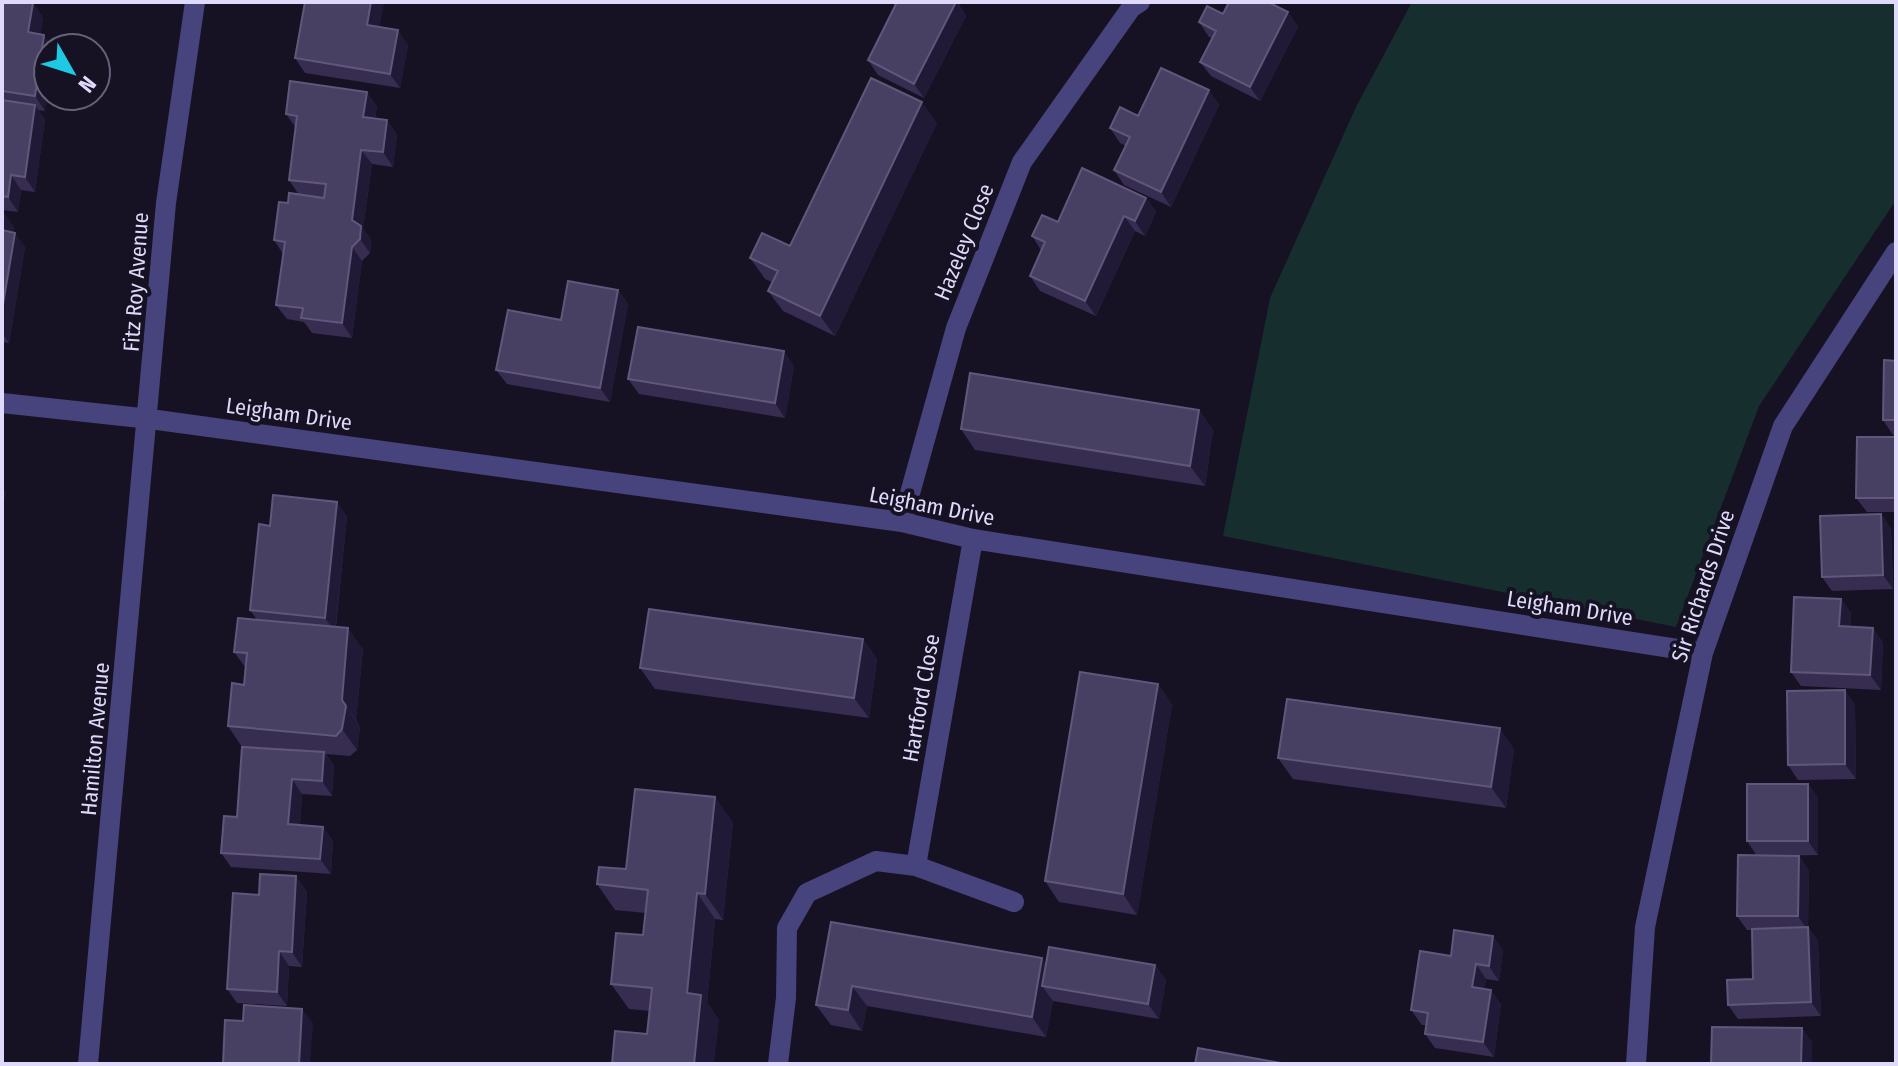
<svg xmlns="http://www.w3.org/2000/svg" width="1898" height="1066" font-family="'Fira Sans Condensed',sans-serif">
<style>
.green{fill:#162e2e}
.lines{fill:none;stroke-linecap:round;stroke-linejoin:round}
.minor{stroke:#47437d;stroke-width:20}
.wall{fill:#362d50}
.shaded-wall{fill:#211a37}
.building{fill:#484062;stroke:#60587a;stroke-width:2}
.labels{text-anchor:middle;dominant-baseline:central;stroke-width:8;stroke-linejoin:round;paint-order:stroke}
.street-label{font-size:22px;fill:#dfdafa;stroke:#161224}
</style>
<rect width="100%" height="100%" fill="#161224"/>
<!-- green -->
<path class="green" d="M1412,2H1896V200L1759,406L1676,627L1223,536L1270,298L1356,107Z"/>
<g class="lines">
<!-- minor -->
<path class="minor" d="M2,403L150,419L902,522L973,539L1703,653
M902,522L956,328L1022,162L1131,8L1140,2
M916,866L973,539
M88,1064L166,203L195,2
M778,1064L786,998L787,928L807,893L876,861L916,866L1014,902
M1636,1064L1645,927L1703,653L1783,426L1896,252"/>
</g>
<!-- wall -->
<path class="wall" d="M2,2L33,3L43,18L40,34L45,111L38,110L45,119L35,192L21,190L18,212L2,210Z
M305,2H384L379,27L408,45L400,88L305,73L295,58Z
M892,2H957L966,16L924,98L878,75L868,60L895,7Z
M1288,12L1298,27L1260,101L1211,76L1200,62L1212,38L1209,37L1199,22L1223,14Z
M1209,90L1219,105L1171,207L1124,185L1114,170L1126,146L1120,143L1110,128L1138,116Z
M377,106L375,119L387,120L397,135L393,167L372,164L363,228L371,240L370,253L362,261L352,338L312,333L304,322L287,319L276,305L283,254L274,240L288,203L299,195L289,180L296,128L286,114Z
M937,123L835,336L783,311L768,291L772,282L765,279L750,258L790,246Z
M1146,198L1156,212L1145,236L1135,231L1096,316L1040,291L1030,276L1041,250L1032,236L1058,222Z
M2,213H4L14,228L13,232L25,247L9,343L2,342Z
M618,290L628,304L610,402L507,384L496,370Z
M1896,361V435H1893L1883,420Z
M794,366L785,418L639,394L628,379Z
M1199,410L1213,430L1205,486L975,450L961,429Z
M1896,437V512H1867L1856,498Z
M1881,514L1891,529L1893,589L1832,591L1822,577Z
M347,516L336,627L363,649L356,720L360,727L357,750L350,756L326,754L334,766L332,796L302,794L300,825L323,827L333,841L331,874L231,867L221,853L237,817L242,747L228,726L244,685L245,667L234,652L257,620L250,610L270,526Z
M1841,599L1851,613L1850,627L1873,628L1883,643L1881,690L1801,686L1791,672Z
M863,639L877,659L869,718L655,689L640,668Z
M1158,684L1172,705L1137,915L1059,902L1045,881Z
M1855,705L1856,779L1798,780L1788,765Z
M1514,749L1506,808L1293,779L1278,758Z
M1808,784L1818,798V855L1770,856H1799L1809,871L1808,927L1818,941L1821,1016L1738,1019L1728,1005L1753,979L1752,930H1747L1737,916L1757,856L1747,841Z
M733,822L723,920L715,919L707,1003L719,1020L647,1034L650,1011L629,1009L611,984L643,935L646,913L615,910L597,884Z
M307,891L302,967L289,966L287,1006L237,1003L227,989L259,895Z
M831,922L1046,964L1155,965L1166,980L1159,1019L1053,1001L1046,1037L867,1006L862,1031L831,1025L816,1005Z
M1503,950L1499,981L1486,979L1484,989L1501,1004L1494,1057L1435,1048L1425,1034L1426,1025H1422L1411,1010L1451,956Z"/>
<!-- shaded-wall -->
<path class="shaded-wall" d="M371,2H384L377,40L367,25Z
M956,2L966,16L924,98L914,84Z
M33,3L43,18L38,47L28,32Z
M1288,12L1298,27L1260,101L1250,87Z
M398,30L408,45L400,88L390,74Z
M44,35L53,48H48V92L45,111L35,96Z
M1209,90L1219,105L1171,207L1161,192Z
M367,92L377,106L373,132L363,117Z
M922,102L937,123L835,336L820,316Z
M35,105L45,119L35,192L25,177Z
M387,120L397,135L393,167L383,152Z
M361,150L372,164L363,228L371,240L370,253L360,239L352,220Z
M11,175L21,190L18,212L8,197Z
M1146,198L1156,212L1145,236L1135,221Z
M4,213L14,228L11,244L2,232Z
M1124,216L1135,231L1096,316L1085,301Z
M15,233L25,247L9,343L2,333V310Z
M352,247L362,261L352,338L342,323Z
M618,290L628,304L610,402L600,388Z
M784,351L794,366L785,418L775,403Z
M1199,410L1213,430L1205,486L1190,466Z
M2,485L6,492L2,514Z
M337,502L347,516L335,632L325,618Z
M1881,514L1891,529L1893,589L1883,575Z
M1841,599L1851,613L1849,641L1839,626Z
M348,628L363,649L356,720L342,700Z
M1873,628L1883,643L1881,690L1870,675Z
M863,639L877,659L869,718L854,698Z
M1158,684L1172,705L1137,915L1123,894Z
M1845,690L1855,705L1856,779L1845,764Z
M346,706L360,727L357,750L342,729Z
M1500,728L1514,749L1506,808L1491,787Z
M324,752L334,766L332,796L322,781Z
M292,779L302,794L299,839L288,824Z
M1808,784L1818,798V855L1808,841Z
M715,797L733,822L723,920L705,894Z
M323,827L333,841L331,874L320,859Z
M1799,856L1809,871L1808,927L1818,941L1821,1016L1811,1002L1808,931L1798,916Z
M296,876L307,891L302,967L292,952Z
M697,893L715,919L707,1003L719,1020L714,1064H694L687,993Z
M1493,936L1503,950L1499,981L1489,966Z
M279,951L289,966L287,1006L277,992Z
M1042,958L1056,978L1042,986L1053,1001L1046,1037L1032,1017Z
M1476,964L1486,979L1482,1002L1472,987Z
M1155,965L1166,980L1159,1019L1148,1004Z
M852,986L867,1006L862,1031L848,1010Z
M1491,990L1501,1004L1494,1057L1483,1042Z
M302,1009L313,1023L310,1064H299Z
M1802,1028L1812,1042V1064H1801Z"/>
<!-- building -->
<path class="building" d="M2,2L33,3L28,32L44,35L35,96L2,91Z
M305,2H371L367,25L398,30L390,74L295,58Z
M897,2H956L914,84L868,60Z
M1229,2H1268L1288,12L1250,87L1200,62L1216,31L1199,22L1207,6L1223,14Z
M1161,68L1209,90L1161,192L1114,170L1130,137L1110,128L1120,107L1138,116Z
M871,78L922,102L820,316L768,291L778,271L750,258L762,233L790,246Z
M290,81L367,92L363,117L387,120L383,152L361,150L352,220L361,226L360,239L352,247L342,323L301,318L303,308L276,305L285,242L274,240L279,202L288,203L289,193L324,198L326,184L289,180L297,116L286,114Z
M2,100L35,105L25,177L11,175L8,197L2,196Z
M1082,168L1146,198L1135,221L1124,216L1085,301L1030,276L1045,242L1032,236L1042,215L1058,222Z
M2,230L15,233L2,310Z
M568,281L618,290L600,388L496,370L508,310L561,320Z
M638,327L784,351L775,403L628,379Z
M1884,360L1896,361V420H1883Z
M970,373L1199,410L1190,466L961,429Z
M1857,437H1896V498H1856Z
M273,495L337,502L325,618L250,610L259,524L270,526Z
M1881,514L1883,575L1822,577L1820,516Z
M1794,597L1841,599L1839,626L1873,628L1870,675L1791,672Z
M649,609L863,639L854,698L640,668Z
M238,618L348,628L342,700L346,706L342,729L336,736L228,726L232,683L244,685L247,653L234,652Z
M1080,672L1158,684L1123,894L1045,881Z
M1845,690V764L1788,765L1787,691Z
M1287,699L1500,728L1491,787L1278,758Z
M242,747L324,752L322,781L292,779L288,824L323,827L320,859L221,853L224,816L237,817Z
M1747,784H1808V841H1747Z
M635,789L715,797L705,894L697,893L687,993L701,995L694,1064H612L615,1031L647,1034L652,988L611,984L616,933L643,935L648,890L597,884L599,867L626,869Z
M1738,855L1799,856L1798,916H1737Z
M260,874L296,876L292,952L279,951L277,992L227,989L233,893L259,895Z
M831,922L1042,958L1032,1017L852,986L848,1010L816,1005Z
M1808,927L1811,1002L1728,1005L1727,980L1753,979L1752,929Z
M1454,930L1493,936L1489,966L1476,964L1472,987L1491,990L1483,1042L1425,1034L1428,1013L1411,1010L1420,951L1451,956Z
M1049,947L1155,965L1148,1004L1042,986Z
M244,1005L302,1009L299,1064H223L225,1020L243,1021Z
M1712,1027L1802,1028L1801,1064H1711Z
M1198,1048L1286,1064H1195Z"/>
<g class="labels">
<!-- street labels -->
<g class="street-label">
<text transform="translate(964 242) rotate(-68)">Hazeley Close</text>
<text transform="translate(136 282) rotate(-86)">Fitz Roy Avenue</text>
<text transform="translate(289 414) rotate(8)">Leigham Drive</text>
<text transform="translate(932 506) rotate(11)">Leigham Drive</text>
<text transform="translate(1703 586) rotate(-72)">Sir Richards Drive</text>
<text transform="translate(1570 608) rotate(9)">Leigham Drive</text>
<text transform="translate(921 698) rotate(-80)">Hartford Close</text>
<text transform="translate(95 739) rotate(-85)">Hamilton Avenue</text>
</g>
</g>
<!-- border -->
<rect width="1898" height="1066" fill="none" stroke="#dfdafa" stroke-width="8"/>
<!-- north arrow -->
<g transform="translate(72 72) rotate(129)"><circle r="38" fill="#161224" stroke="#66627a" stroke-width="2"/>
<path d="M0-6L14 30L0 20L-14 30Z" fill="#1ec9e2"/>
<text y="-12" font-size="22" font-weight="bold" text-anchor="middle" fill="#dfdafa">N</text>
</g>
</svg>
